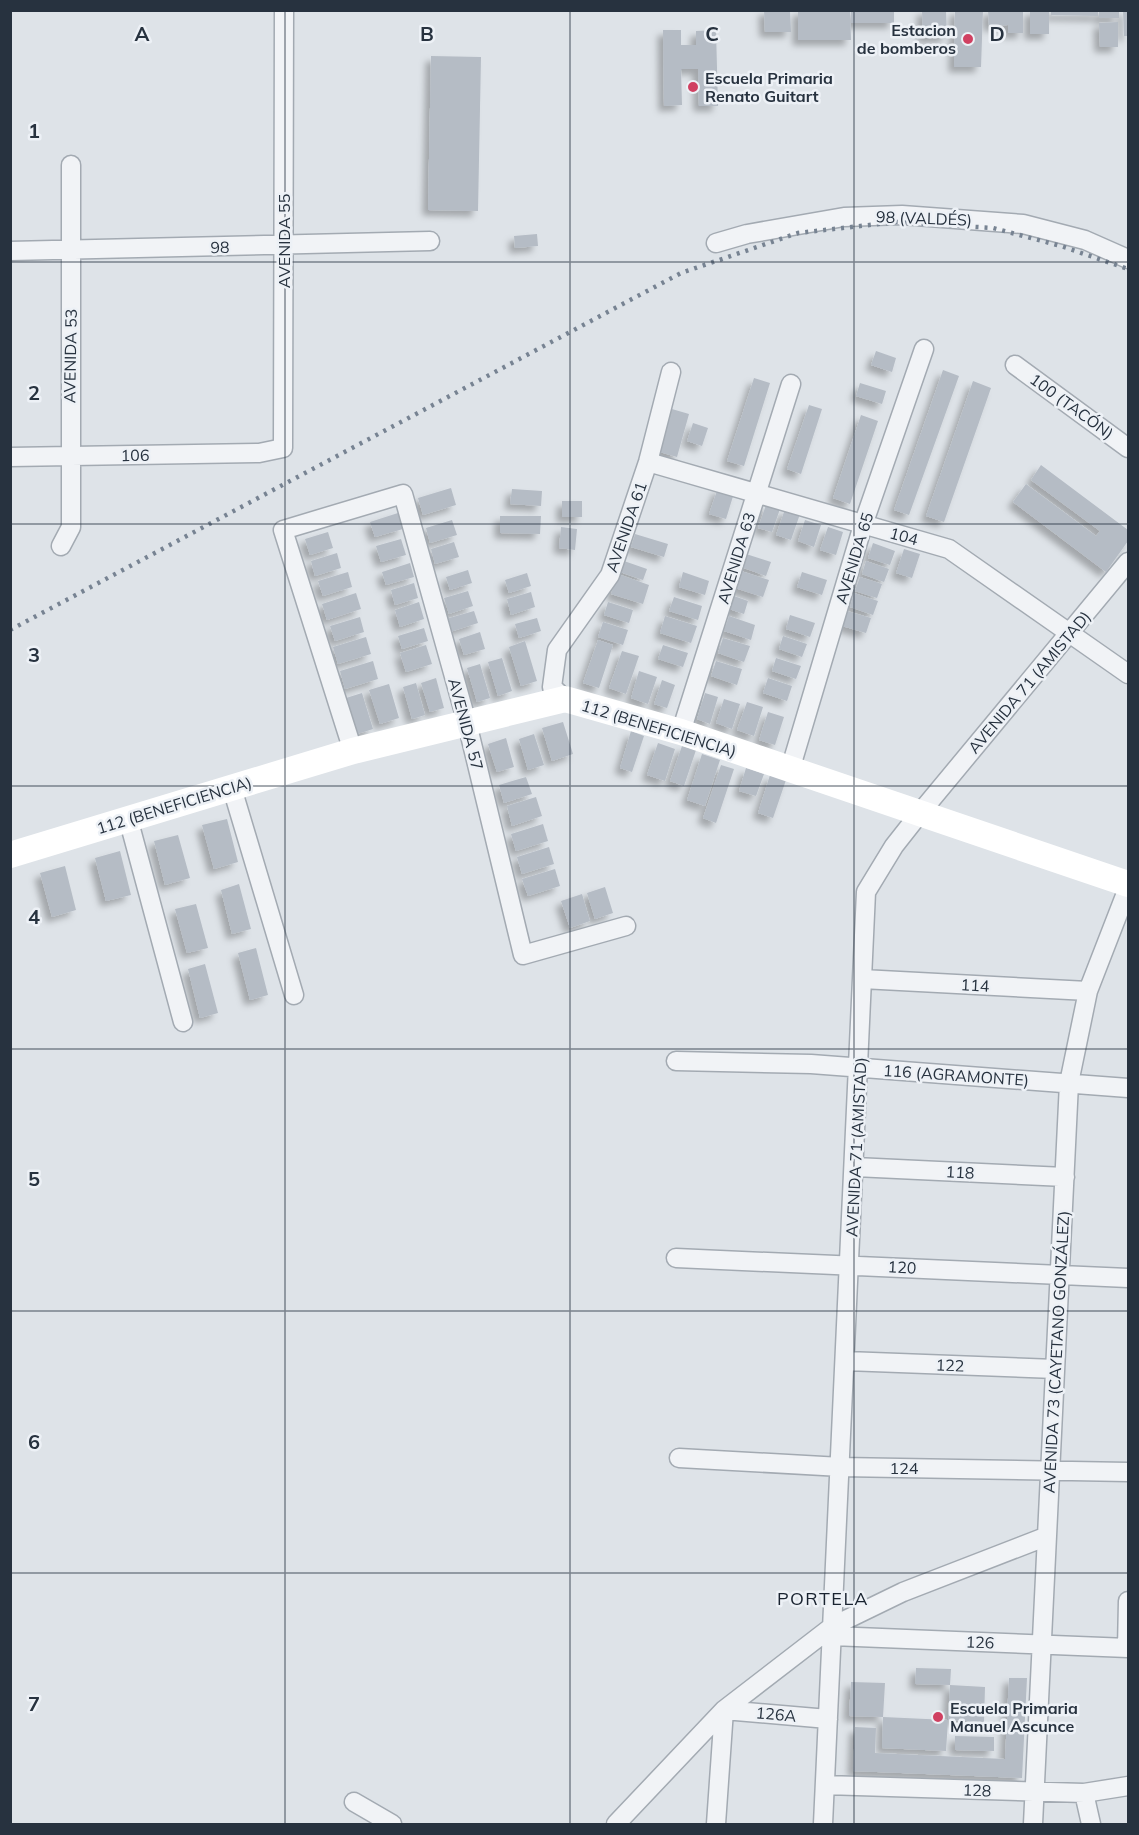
<svg xmlns="http://www.w3.org/2000/svg" width="1139" height="1835" font-family="Mulish,sans-serif">
<style>
.building{fill:#b5bcc5;filter:url(#shadow)}
.lines{fill:none;stroke-linecap:round;stroke-linejoin:round}
.street-casing{stroke:#a3aab2;stroke-width:21}
.street{stroke:#f1f3f6;stroke-width:18}
.secondary{stroke:#fff;stroke-width:26}
.rail{stroke:#778392;stroke-width:4.5;stroke-dasharray:3 6;stroke-linecap:butt}
.grid{fill:none;stroke:#27323f;stroke-width:1.5;stroke-opacity:0.55}
.poi-dot{fill:#d04061;stroke:#edf1f6;stroke-width:2}
.labels{text-anchor:middle;dominant-baseline:central;stroke-width:5;stroke-linejoin:round;paint-order:stroke}
.poi-label{font-size:16px;font-weight:bold;fill:#27323f;stroke:#edf1f6;text-anchor:start}
.street-label{font-size:16px;fill:#27323f;stroke:#edf1f6}
.neighbourhood-label{font-size:18px;letter-spacing:1.5px;fill:#192330;stroke:#edf1f6}
.grid-label{font-size:20px;text-anchor:middle;font-weight:bold;fill:#27323f;stroke:#edf1f6;stroke-width:5;stroke-linejoin:round;paint-order:stroke}
</style>
<defs>
<filter id="shadow"><feDropShadow dx="-5.5" dy="5.5" stdDeviation="3" flood-color="#0004"/></filter>
</defs>
<rect width="100%" height="100%" fill="#dee3e8"/>
<!-- building -->
<path class="building" d="M764,10H790L791,32H765Z
M798,10H850L851,40H798Z
M851,10H894V23H851Z
M922,10H946L947,37L923,38Z
M955,10H983L981,67H954Z
M988,10H1023V33H1008V25L989,26Z
M1030,10H1049V34H1030Z
M1051,10H1098V16L1051,15Z
M1099,10H1119V18H1099Z
M1123,10H1128V36H1124Z
M1118,22V47H1100L1099,23Z
M663,30H681V45H696V31L716,30L718,106H699L698,69H681L682,105L664,106Z
M431,56L481,57L478,211L428,210Z
M537,234L538,246L515,248L514,236Z
M876,351L896,358L892,372L871,365Z
M943,370L959,376L909,515L894,510Z
M754,378L770,383L744,466L727,461Z
M973,381L991,388L944,522L926,516Z
M860,383L886,391L882,404L856,396Z
M809,405L822,409L801,474L787,469Z
M665,407L689,414L677,457L653,450Z
M861,415L878,421L850,504L833,498Z
M693,423L708,428L702,446L687,441Z
M1041,465L1128,530V541L1106,572L1013,502L1026,484L1096,536L1100,531L1031,480Z
M451,488L456,505L423,515L418,498Z
M718,488L734,493L726,519L709,514Z
M512,489L542,491L541,506L510,504Z
M562,501H582V517H562Z
M766,505L780,509L772,532L758,528Z
M785,509L800,514L791,540L776,535Z
M398,513L403,529L375,537L370,522Z
M500,516H541L540,534L500,533Z
M452,520L457,535L430,543L426,528Z
M805,520L821,525L814,547L798,541Z
M561,527L577,529L575,550L559,548Z
M828,527L843,532L836,555L820,550Z
M328,532L333,548L310,555L305,539Z
M635,534L668,544L664,557L631,547Z
M401,539L406,555L381,562L376,546Z
M454,542L459,557L435,564L431,549Z
M873,543L895,551L890,565L868,558Z
M904,549L920,554L912,578L896,573Z
M337,553L341,568L315,576L311,561Z
M746,554L771,562L766,576L741,567Z
M624,561L647,569L643,580L620,572Z
M866,561L889,569L884,582L862,574Z
M410,563L414,577L386,585L382,572Z
M468,570L472,583L450,590L446,577Z
M741,571L769,580L763,597L735,588Z
M348,572L352,587L323,596L318,581Z
M683,572L709,581L705,595L679,587Z
M802,572L827,580L822,595L797,587Z
M527,573L531,586L509,593L505,580Z
M618,574L649,585L643,604L611,594Z
M860,577L882,584L877,598L855,591Z
M414,583L418,598L395,605L391,590Z
M468,591L473,606L449,614L444,598Z
M531,592L535,607L511,615L507,599Z
M356,593L361,609L327,620L322,604Z
M854,593L878,601L873,615L850,607Z
M731,595L748,601L744,614L726,608Z
M674,597L702,606L698,620L669,611Z
M419,602L424,619L400,627L395,610Z
M608,602L633,610L629,623L604,615Z
M474,611L478,623L450,632L446,619Z
M847,611L871,618L866,633L842,626Z
M790,615L815,623L810,637L786,629Z
M665,616L697,626L691,643L660,633Z
M729,616L755,625L751,640L724,631Z
M360,617L364,632L335,641L330,626Z
M537,618L541,631L519,638L515,624Z
M603,622L628,630L623,645L598,637Z
M424,628L428,641L402,649L398,636Z
M480,632L485,649L464,655L459,639Z
M783,636L807,644L802,657L779,649Z
M366,637L371,654L338,664L333,647Z
M723,638L750,646L744,662L718,653Z
M598,640L613,645L599,688L583,683Z
M525,641L537,681L521,686L509,647Z
M426,645L432,664L406,672L400,653Z
M663,645L688,653L683,667L658,659Z
M622,651L639,656L626,694L609,688Z
M502,658L512,691L498,696L488,662Z
M776,658L801,666L796,679L772,671Z
M373,661L378,679L345,689L340,671Z
M716,661L742,669L737,685L711,676Z
M480,664L490,698L477,702L467,668Z
M639,671L657,677L648,704L631,698Z
M436,678L444,708L430,712L421,683Z
M768,678L792,686L787,701L763,693Z
M662,680L675,685L667,708L654,704Z
M416,683L425,715L412,719L403,687Z
M389,684L399,718L380,724L369,690Z
M362,693L373,729L357,734L346,698Z
M705,693L718,697L710,724L697,719Z
M724,699L740,704L732,729L716,723Z
M747,702L763,707L754,736L737,730Z
M768,712L784,717L775,745L759,740Z
M563,722L573,754L552,761L542,728Z
M631,731L644,736L632,772L620,768Z
M534,734L544,765L528,770L519,739Z
M506,738L514,767L497,772L488,744Z
M658,743L675,749L665,781L647,775Z
M682,746L696,750L684,786L670,781Z
M702,754L720,760L705,806L687,800Z
M721,765L734,769L716,823L703,818Z
M746,768L764,774L756,796L739,791Z
M770,775L786,780L773,818L758,813Z
M526,777L532,794L504,803L499,785Z
M536,797L542,816L512,826L507,806Z
M227,819L238,862L214,869L202,825Z
M543,824L548,841L516,851L511,834Z
M178,835L190,878L165,885L154,841Z
M549,847L554,864L522,874L517,857Z
M120,851L131,895L106,901L95,858Z
M65,866L76,910L52,917L40,873Z
M555,869L560,886L528,896L522,879Z
M239,884L251,929L232,934L221,890Z
M605,887L613,913L595,919L587,893Z
M582,894L590,921L570,928L561,901Z
M196,904L208,948L187,953L175,909Z
M256,948L268,995L250,1000L238,953Z
M205,964L218,1013L200,1018L188,969Z
M916,1668L951,1669L950,1685L985,1687L984,1722L948,1720L950,1685L915,1684Z
M1009,1678H1027L1022,1778L853,1771L855,1727L876,1728L875,1753L1005,1759Z
M851,1682L885,1683L883,1717L849,1716Z
M883,1717L948,1720L946,1751L882,1748Z
M955,1736L994,1737V1751L955,1750Z"/>
<g class="lines">
<!-- street casing -->
<g class="street-casing">
<path id="street" d="M716,243L747,234L844,217L902,215L1023,224L1085,240L1128,259
M10,251L430,241
M1015,365L1128,448
M10,457L259,453L283,448L284,10
M648,462L949,549L1128,674
M61,546L71,527V165
M565,699L552,687L557,650L610,575L648,462L671,372
M681,732L791,384
M353,751L283,530L403,494L467,723L523,955L626,926
M790,770L863,525L924,349
M232,788L294,995
M128,818L183,1022
M862,979L1088,991
M676,1061L811,1064L1128,1088
M855,1167L1065,1177
M676,1258L1128,1278
M846,1361L1055,1369
M679,1458L841,1467L1128,1472
M832,1636L1128,1648
M1127,1648L1128,1601
M825,1785L1084,1793L1128,1786
M1084,1793L1091,1824
M354,1802L392,1824
M616,1824L724,1710L833,1626L903,1592L1045,1537
M716,1824L724,1710L828,1719
M823,1824L866,892L894,846L920,813L1128,562
M1033,1824L1069,1083L1088,991L1128,888"/>
</g>
<!-- street -->
<use href="#street" class="street"/>
<!-- secondary -->
<path class="secondary" d="M10,855L353,751L565,699L681,732L1128,884"/>
<!-- rail -->
<path class="rail" d="M10,630L681,273L798,233L896,222L993,228L1061,246L1128,269"/>
</g>
<!-- grid -->
<path class="grid" d="M285,10V1824M570,10V1824M854,10V1824M10,262H1128M10,524H1128M10,786H1128M10,1049H1128M10,1311H1128M10,1573H1128"/>
<!-- markers -->
<g class="poi-dot">
<circle cx="968" cy="39" r="6"/>
<circle cx="693" cy="87" r="6"/>
<circle cx="938" cy="1717" r="6"/>
</g>
<g class="labels">
<!-- poi labels -->
<g class="poi-label">
<text x="956" y="30" text-anchor="end">Estacion<tspan x="956" dy="18">de bomberos</tspan></text>
<text x="705" y="78">Escuela Primaria<tspan x="705" dy="18">Renato Guitart</tspan></text>
<text x="950" y="1708">Escuela Primaria<tspan x="950" dy="18">Manuel Ascunce</tspan></text>
</g>
<!-- street labels -->
<g class="street-label">
<text transform="translate(924 218) rotate(2)">98 (VALDÉS)</text>
<text transform="translate(284 241) rotate(-90)">AVENIDA 55</text>
<text transform="translate(220 247) rotate(-1)">98</text>
<text transform="translate(70 356) rotate(-89)">AVENIDA 53</text>
<text transform="translate(1072 406) rotate(36)">100 (TACÓN)</text>
<text transform="translate(135 455) rotate(-1)">106</text>
<text transform="translate(626 527) rotate(-71)">AVENIDA 61</text>
<text transform="translate(904 536) rotate(15)">104</text>
<text transform="translate(736 558) rotate(-73)">AVENIDA 63</text>
<text transform="translate(854 558) rotate(-73)">AVENIDA 65</text>
<text transform="translate(1029 682) rotate(-50)">AVENIDA 71 (AMISTAD)</text>
<text transform="translate(466 724) rotate(75)">AVENIDA 57</text>
<text transform="translate(659 728) rotate(17)">112 (BENEFICIENCIA)</text>
<text transform="translate(174 805) rotate(-17)">112 (BENEFICIENCIA)</text>
<text transform="translate(975 985) rotate(3)">114</text>
<text transform="translate(956 1075) rotate(4)">116 (AGRAMONTE)</text>
<text transform="translate(856 1147) rotate(-87)">AVENIDA 71 (AMISTAD)</text>
<text transform="translate(960 1172) rotate(3)">118</text>
<text transform="translate(902 1267) rotate(3)">120</text>
<text transform="translate(1056 1352) rotate(-87)">AVENIDA 73 (CAYETANO GONZÁLEZ)</text>
<text transform="translate(950 1365) rotate(2)">122</text>
<text x="904" y="1468">124</text>
<text transform="translate(980 1642) rotate(2)">126</text>
<text transform="translate(776 1714) rotate(5)">126A</text>
<text transform="translate(977 1790) rotate(2)">128</text>
</g>
<!-- neighbourhood labels -->
<g class="neighbourhood-label">
<text x="823" y="1598">PORTELA</text>
</g>
</g>
<g class="grid-label">
<text x="142" y="41">A</text>
<text x="427" y="41">B</text>
<text x="712" y="41">C</text>
<text x="997" y="41">D</text>
<text x="34" y="138">1</text>
<text x="34" y="400">2</text>
<text x="34" y="662">3</text>
<text x="34" y="924">4</text>
<text x="34" y="1186">5</text>
<text x="34" y="1449">6</text>
<text x="34" y="1711">7</text>
</g>
<!-- border -->
<rect width="1139" height="1835" fill="none" stroke="#27323f" stroke-width="24"/>
</svg>
